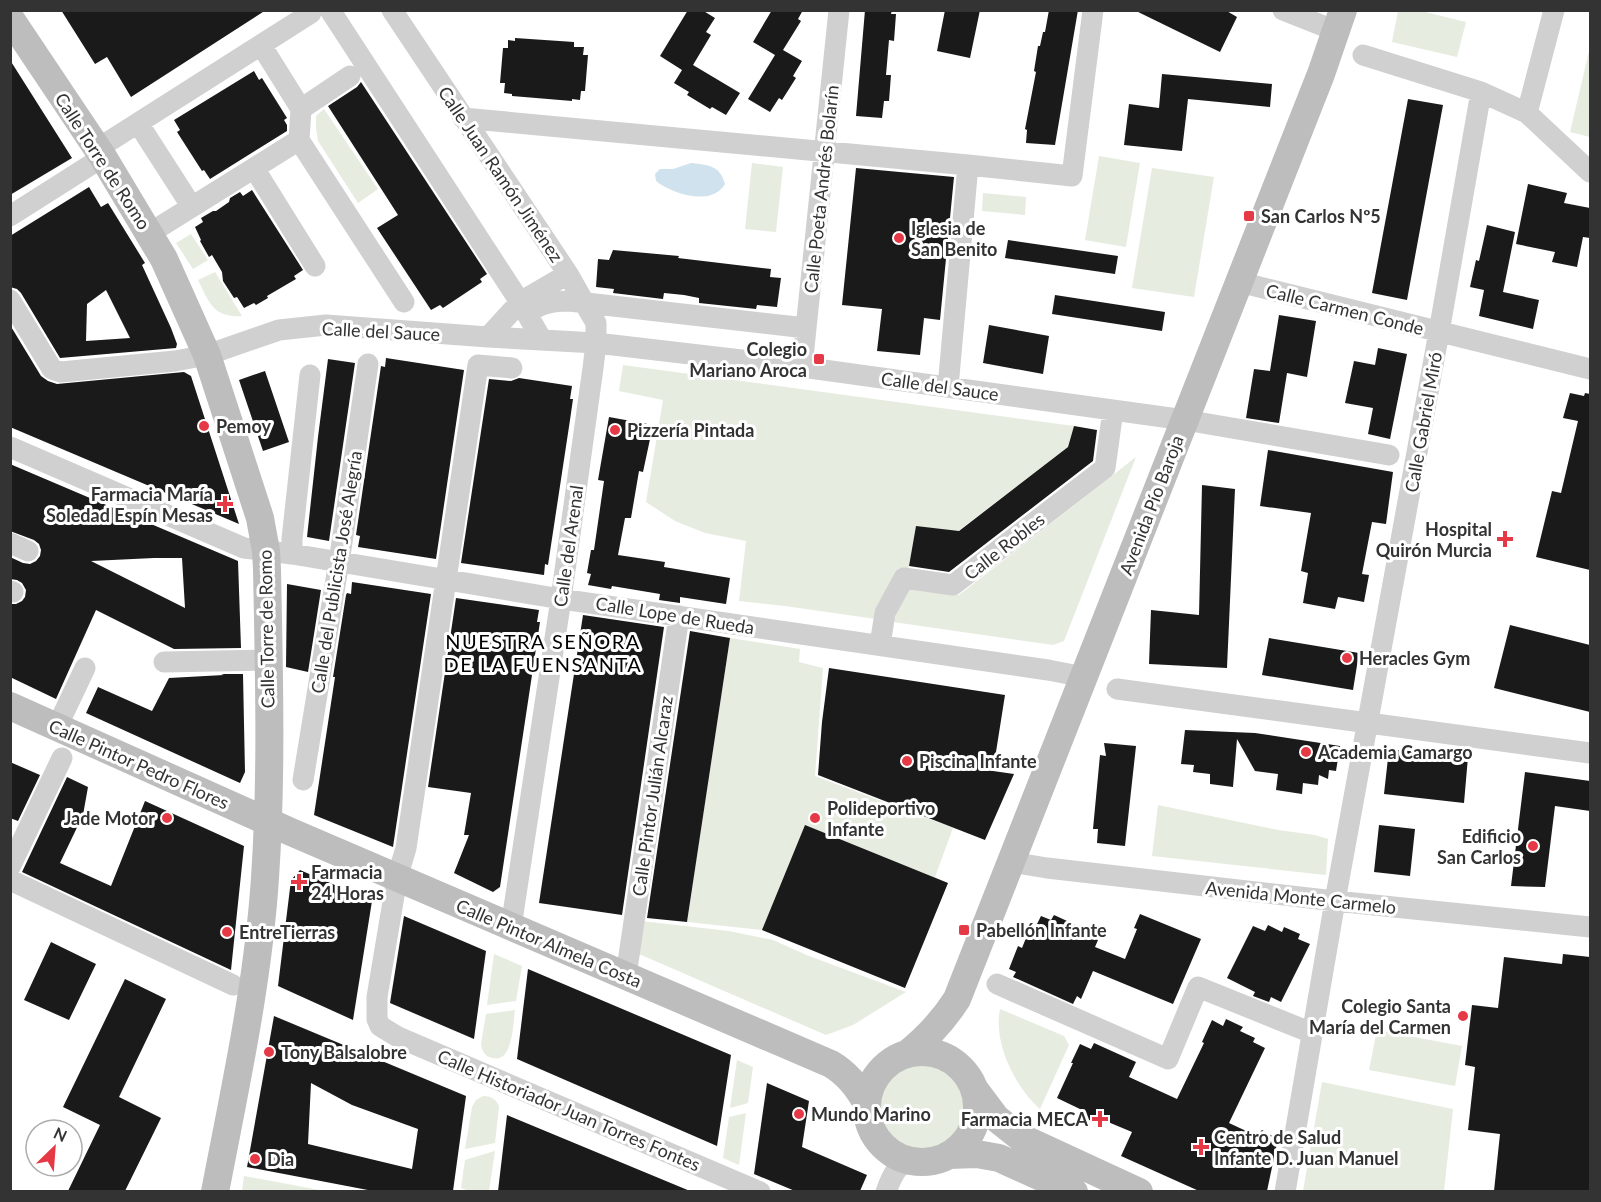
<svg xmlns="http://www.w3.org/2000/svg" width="1601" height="1202" font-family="Lato,sans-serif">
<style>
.green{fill:#e6ecdf}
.water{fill:#cfe2ee}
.building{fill:#1a1a1a;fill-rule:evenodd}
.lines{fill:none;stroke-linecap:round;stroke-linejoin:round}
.street{stroke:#d0d0d0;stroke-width:21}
.secondary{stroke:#bdbdbd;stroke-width:28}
.poi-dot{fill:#e63946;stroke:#fff;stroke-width:2}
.labels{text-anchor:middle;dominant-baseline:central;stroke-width:6;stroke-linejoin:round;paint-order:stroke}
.street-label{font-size:18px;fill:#333;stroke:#fff}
.poi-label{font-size:18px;font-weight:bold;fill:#333;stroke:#fff;text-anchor:start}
.neighbourhood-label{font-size:20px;letter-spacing:1.5px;fill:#000;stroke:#fff}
</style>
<rect width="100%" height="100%" fill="#fff"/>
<!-- green -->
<path class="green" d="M1398,11H1421L1466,22L1457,57L1392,42Z
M1590,47V137L1570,132Z
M324,109L378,189L358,203L318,141L316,129V116Z
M1099,156L1140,163L1126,247L1085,240Z
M752,163L783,167L776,232L745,229Z
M1152,168L1214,177L1194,297L1132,288Z
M983,193L1026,197L1025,215L982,211Z
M191,234L208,260L193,269L176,243Z
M215,272L242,316C213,318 209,302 198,280Z
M623,365L1074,426L1068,447L958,531L916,527L908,571L899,568L877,610L876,619L785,606L739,601L746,541L705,533L675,521L646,502L663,400L619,391Z
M1136,457L1064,641L1053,645L893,622L907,588L959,595Z
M730,638L800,649L799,662L823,668L815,776L953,828L935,877L948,883L905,988L762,930L687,922Z
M1158,805L1278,830L1315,835L1328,839L1326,875L1152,856Z
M641,921L729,931L773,940L809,956L906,992L853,1025L826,1035L639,954Z
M494,954L522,966L516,1001L487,1005Z
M1000,1009L1064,1036L1069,1045L1040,1109C1015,1087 993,1043 1000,1009Z
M515,1010C513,1023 513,1063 493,1058C485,1057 482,1051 481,1044L486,1014Z
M1377,1030L1462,1046L1455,1086L1369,1070Z
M737,1060L753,1067L748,1103L730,1108Z
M879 1108a43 43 0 1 1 86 0a43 43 0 1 1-86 0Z
M1322,1082L1453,1109L1444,1191H1303Z
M483,1096C491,1096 496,1099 499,1106L495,1143L465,1149L472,1107L476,1100Z
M746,1113L739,1165L723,1158L729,1117Z
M495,1151L489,1191H469L461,1188L465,1160Z
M244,1176L325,1191H242Z"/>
<!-- water -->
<path class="water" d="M691,163C708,165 720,165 725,184C712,207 672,194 656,181L655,174L660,169H673Z"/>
<!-- building -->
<path class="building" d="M61,10H266L131,97L107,57L95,64Z
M688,10H702L715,18L706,32L711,35L693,65L740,93L726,115L712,107L710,109L687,95L689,92L674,83L682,70L660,56Z
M772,10H803L798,19L801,21L783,50L802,61L793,76L796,78L782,100L779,98L770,112L748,99L775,55L753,42Z
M865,10H892L891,14H896L894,41L889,40L886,75H891L889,101H884L882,118L856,116Z
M945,10H980L970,58L937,51Z
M1049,10H1078L1055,145L1026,143L1027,130L1025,129L1036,72L1034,71L1038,46H1040L1043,32H1045Z
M1134,10H1225L1237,17L1220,52Z
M515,38L574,42V47H584L583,55H588L585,91H581L580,100L572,99V101L512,96V94L504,93L505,83H500L503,48H508V40L515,41Z
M10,60L72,158L10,195Z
M254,71L259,80L262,78L287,118L284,120L287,125V131L210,179L204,170L202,171L177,132L180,130L174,120Z
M1162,74L1272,84L1270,107L1188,99L1182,151L1124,145L1129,104L1159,108Z
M361,82L487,274L480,279L482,282L443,308L440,305L431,310L377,228L398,215L328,106L357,87Z
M1408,99L1443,105L1407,300L1372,293Z
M856,168L954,177L940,320L924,318L920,355L877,351L882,309L842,305Z
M1528,184L1567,193L1564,203L1590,208V238L1583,237L1577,267L1552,262L1555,252L1516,244Z
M89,187L101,207L108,203L145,263L142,265L171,328L177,344L176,348L60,358L21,293L17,289L10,287V236ZM106,290L130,338L86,341L87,304Z
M252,190L303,270L294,276L296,279L267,296L268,298L256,305L254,303L244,308L237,297L234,298L223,281L222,272L212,255L209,257L200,241L201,240L195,227L203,222L201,218L213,211H216L229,202L230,198L240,192L243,196Z
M1487,225L1515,232L1503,292L1539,300L1533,329L1479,316L1484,290L1470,287L1476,260L1479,261Z
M1008,240L1118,256L1115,274L1005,258Z
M613,250L679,256L678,258L771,269L770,277L781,278L777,307L757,305L756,309L699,303V298L684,295L664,293L663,299L613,293L614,289L596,287L598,259L609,260Z
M1055,295L1165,312L1162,331L1052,314Z
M1279,315L1316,321L1307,377L1287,373L1279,423L1246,418L1254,369L1270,371Z
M10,325L41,376L48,381L57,384L184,372L191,376L239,524L10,427Z
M989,325L1049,336L1043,374L983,363Z
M1378,348L1407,354L1390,439L1368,434L1373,408L1345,403L1354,361L1375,365Z
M386,358L464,370L436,559L358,547L360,536L356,535L381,366L385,367Z
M328,359L355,363L329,541L307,537L318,437Z
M265,371L289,442L263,451L239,380Z
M519,378L572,386L570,399H573L570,420L548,565L545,564L544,575L461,563L489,379L511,381Z
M1570,393L1584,396L1585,393L1590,394V570L1536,557L1552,491L1561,493L1578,421L1563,418Z
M609,417L653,425L643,472L639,471L631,518H625L618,555L665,562L664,567L730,578L726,604L680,597V603L659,600L660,594L612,586L611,589L588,585L591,574L587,573L591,550H594L604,481L598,480Z
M1074,426L1097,430L1093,461L949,572L909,566L916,526L959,531L1068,447Z
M1268,450L1393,472L1386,524L1372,522L1362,574L1369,575L1364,602L1338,597L1335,609L1303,603L1308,573L1301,571L1311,513L1260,506Z
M10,464L238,561L241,648L174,649L96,610L56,699L10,677V604H16L22,601L25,597L26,590L22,583L17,580L10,579V557L23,563L30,564L36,561L40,556L41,550L39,544L34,540L10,531ZM154,558H182L185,608L91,561Z
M1202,485L1235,489L1227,668L1149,664L1151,610L1199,615Z
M352,582L431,594L393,847L314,815L335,677H333L346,595L347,593L351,594Z
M287,584L321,590L308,672L286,667Z
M456,598L539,610L537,622H540L500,887L493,892L454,873L469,835H464L471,793L428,787Z
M583,615L664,627L622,915L539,903Z
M1510,625L1590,645V712L1494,688Z
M690,631L730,638L687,922L647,918Z
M1269,638L1359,653L1353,690L1262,675Z
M829,668L1005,695L993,771L1014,774L985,840L818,775L822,722Z
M221,674H243L245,772L240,783L86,713L98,687L152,711L169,678L224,675Z
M1185,730L1255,733L1340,746L1336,771L1329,770L1328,779L1319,775L1318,785L1303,783L1302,794L1276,790L1278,774L1255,771L1237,739L1233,787L1210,784V774L1193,772L1194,765L1181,764Z
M1104,743L1136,746L1125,846L1097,843L1098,829H1093L1100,755L1106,756Z
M1389,749L1468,757L1464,803L1384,794Z
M10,762L40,775L18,821L10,818Z
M1525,772L1590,781V811L1555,806L1545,887L1511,886Z
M67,777L88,787L83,815L60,863L111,886L145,801L244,846L231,970L22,872Z
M805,825L948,883L905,988L762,930Z
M1379,825L1415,829L1410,876L1374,872Z
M300,870L372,901L353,1020L278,986L291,880Z
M1140,914L1201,939L1173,1004L1093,971L1081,999L1077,996L1073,1004L1013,977L1016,972L1009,969L1018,946L1022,948L1032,923L1037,924L1041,916L1051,920L1054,915L1089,931L1087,935L1098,940L1095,947L1125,959L1137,929L1134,928Z
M404,916L486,951L474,1039L390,1003Z
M1268,925L1282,932L1284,927L1300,934L1298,939L1310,944L1281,1002L1271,997L1269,1002L1253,996L1255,992L1227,978L1253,926L1265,931Z
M51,942L96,964L69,1020L24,1000Z
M1563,954L1590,957V1191H1494L1500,1134L1468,1130L1475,1067L1465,1065L1472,1005L1498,1008L1504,957L1562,964Z
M528,969L731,1055L717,1146L517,1059Z
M125,979L166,999L119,1097L161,1118L125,1191H68L100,1125L63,1107Z
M274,1016L466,1096L453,1191H373L247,1167ZM311,1083L352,1105L418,1129L412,1169L308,1144Z
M1226,1019L1243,1027L1240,1031L1255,1038L1253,1042L1265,1048L1229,1123L1257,1136L1262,1130L1278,1139L1267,1191H1199L1121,1156L1132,1132L1096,1117L1093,1122L1079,1115L1082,1110L1057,1098L1073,1063H1071L1080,1044L1091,1049L1094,1043L1136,1062L1129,1077L1177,1099L1204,1043L1202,1042L1212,1020L1223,1026Z
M767,1083L809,1101L802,1147L867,1175L860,1191H795L754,1174Z
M507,1115L690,1191H498Z"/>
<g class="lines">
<!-- street -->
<path class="street" d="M330,10L520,302L542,340
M392,10L568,274L585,304L596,323V343L593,368L561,599L511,927
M1283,10L1336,31
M261,45L301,109
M1363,55L1481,92L1527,113L1590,172
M301,109L350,76
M1527,113L1554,10
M463,118L968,165
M138,123L192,207
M299,140L404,302
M97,149L311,13
M254,168L315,266
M10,216L103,157
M150,233L299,140L301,109
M1239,282L1590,369
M10,300L52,369L61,372L175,361L207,355L279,330L326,325L488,337L596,343L802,367L1185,420L1389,455
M526,313C541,304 551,301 569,301L806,328
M488,337L520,302L568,274
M802,367L839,10
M512,368L478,365L406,848L397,878L377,997V1019L380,1026L398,1037L760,1192
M948,387L968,165L1072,176L1093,10
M10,447L244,548L292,554L561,599L1048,670L1084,677
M10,543L28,551
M292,554V539L310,375
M10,591L13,592
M880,645L885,613L904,578L953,585L1105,468L1113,410
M164,662L268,660
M1117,689L1590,753
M57,727L85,668
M303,780L341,549L368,364
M1011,862L1047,868L1335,901L1590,927
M10,867L62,758
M10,880L233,985
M626,976L679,616
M997,984L1168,1059L1198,987L1312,1033
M886,1192C891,1178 896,1166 909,1160
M1285,1192L1335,901L1439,332L1481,92"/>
<!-- secondary -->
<path class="secondary" d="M10,18L103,157L164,259L207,355L260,518L266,551L267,569C269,672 272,775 265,878C258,984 235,1088 215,1192
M10,706L291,832L831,1064C848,1074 858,1087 867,1104
M867 1107a55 55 0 1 1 110 0a55 55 0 1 1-110 0Z
M907,1054C927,1038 943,1021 957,999L1321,74L1343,10
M975,1090L996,1118L1020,1137L1139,1192
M949,1155L977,1154L999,1158L1074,1192"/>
</g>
<!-- markers -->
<g class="poi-dot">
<rect x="1243" y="210" width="12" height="12" rx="3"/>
<circle cx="899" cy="238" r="6"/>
<rect x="813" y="353" width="12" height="12" rx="3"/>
<circle cx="204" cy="426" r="6"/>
<circle cx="615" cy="430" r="6"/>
<path d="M222 495h6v6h6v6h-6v6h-6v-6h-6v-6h6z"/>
<path d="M1502 530h6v6h6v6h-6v6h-6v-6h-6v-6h6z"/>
<circle cx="1347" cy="658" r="6"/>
<circle cx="1306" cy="752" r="6"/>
<circle cx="907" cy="761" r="6"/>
<circle cx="167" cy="818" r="6"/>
<circle cx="815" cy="818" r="6"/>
<circle cx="1533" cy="846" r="6"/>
<path d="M296 873h6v6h6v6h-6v6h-6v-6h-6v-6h6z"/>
<rect x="958" y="924" width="12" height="12" rx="3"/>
<circle cx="227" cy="932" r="6"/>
<circle cx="1463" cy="1016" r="6"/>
<circle cx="269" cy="1052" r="6"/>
<circle cx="799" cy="1114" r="6"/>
<path d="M1097 1110h6v6h6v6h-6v6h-6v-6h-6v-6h6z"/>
<path d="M1198 1138h6v6h6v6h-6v6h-6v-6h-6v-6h6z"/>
<circle cx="255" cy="1159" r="6"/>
</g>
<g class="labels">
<!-- street labels -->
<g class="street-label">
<text transform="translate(103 161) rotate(57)">Calle Torre de Romo</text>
<text transform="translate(501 174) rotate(56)">Calle Juan Ramón Jiménez</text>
<text transform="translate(821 189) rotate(-84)">Calle Poeta Andrés Bolarín</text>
<text transform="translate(1345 309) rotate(14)">Calle Carmen Conde</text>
<text transform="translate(381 331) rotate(3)">Calle del Sauce</text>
<text transform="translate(940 386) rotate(8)">Calle del Sauce</text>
<text transform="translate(1423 422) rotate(-80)">Calle Gabriel Miró</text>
<text transform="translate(1151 505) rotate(-69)">Avenida Pío Baroja</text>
<text transform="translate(568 546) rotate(-82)">Calle del Arenal</text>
<text transform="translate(1004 546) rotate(-38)">Calle Robles</text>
<text transform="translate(336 572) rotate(-81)">Calle del Publicista José Alegría</text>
<text transform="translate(675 615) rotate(9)">Calle Lope de Rueda</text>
<text transform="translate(266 629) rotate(-91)">Calle Torre de Romo</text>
<text transform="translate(139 764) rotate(24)">Calle Pintor Pedro Flores</text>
<text transform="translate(652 796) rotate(-82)">Calle Pintor Julián Alcaraz</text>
<text transform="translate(1301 897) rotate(6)">Avenida Monte Carmelo</text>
<text transform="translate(549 943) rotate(23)">Calle Pintor Almela Costa</text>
<text transform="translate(569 1110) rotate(23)">Calle Historiador Juan Torres Fontes</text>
</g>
<!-- poi labels -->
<g class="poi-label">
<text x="1261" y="216">San Carlos Nº5</text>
<text x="911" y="228">Iglesia de<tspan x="911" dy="21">San Benito</tspan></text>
<text x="807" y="349" text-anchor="end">Colegio<tspan x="807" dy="21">Mariano Aroca</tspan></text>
<text x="216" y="426">Pemoy</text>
<text x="627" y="430">Pizzería Pintada</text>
<text x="213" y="494" text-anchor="end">Farmacia María<tspan x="213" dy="21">Soledad Espín Mesas</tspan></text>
<text x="1492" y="529" text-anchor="end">Hospital<tspan x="1492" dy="21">Quirón Murcia</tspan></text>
<text x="1359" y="658">Heracles Gym</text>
<text x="1318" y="752">Academia Camargo</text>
<text x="919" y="761">Piscina Infante</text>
<text x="827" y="808">Polideportivo<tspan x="827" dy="21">Infante</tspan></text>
<text x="155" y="818" text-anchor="end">Jade Motor</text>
<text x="1521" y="836" text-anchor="end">Edificio<tspan x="1521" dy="21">San Carlos</tspan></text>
<text x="311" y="872">Farmacia<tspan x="311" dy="21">24 Horas</tspan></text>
<text x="976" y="930">Pabellón Infante</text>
<text x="239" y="932">EntreTierras</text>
<text x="1451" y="1006" text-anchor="end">Colegio Santa<tspan x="1451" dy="21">María del Carmen</tspan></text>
<text x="281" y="1052">Tony Balsalobre</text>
<text x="811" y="1114">Mundo Marino</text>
<text x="1088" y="1119" text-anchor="end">Farmacia MECA</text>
<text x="1214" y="1137">Centro de Salud<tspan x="1214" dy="21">Infante D. Juan Manuel</tspan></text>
<text x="267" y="1159">Dia</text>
</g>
<!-- neighbourhood labels -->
<g class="neighbourhood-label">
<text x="543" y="641">NUESTRA SEÑORA<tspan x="543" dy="23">DE LA FUENSANTA</tspan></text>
</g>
</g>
<!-- border -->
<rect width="1601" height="1202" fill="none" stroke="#333333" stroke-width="24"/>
<!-- north arrow -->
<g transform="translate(54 1148) rotate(25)"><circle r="28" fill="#ffffff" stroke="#adadad" stroke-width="1.5"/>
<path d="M0-4.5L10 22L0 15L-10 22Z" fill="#e63946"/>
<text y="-9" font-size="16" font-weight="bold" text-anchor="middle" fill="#333333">N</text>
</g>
</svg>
